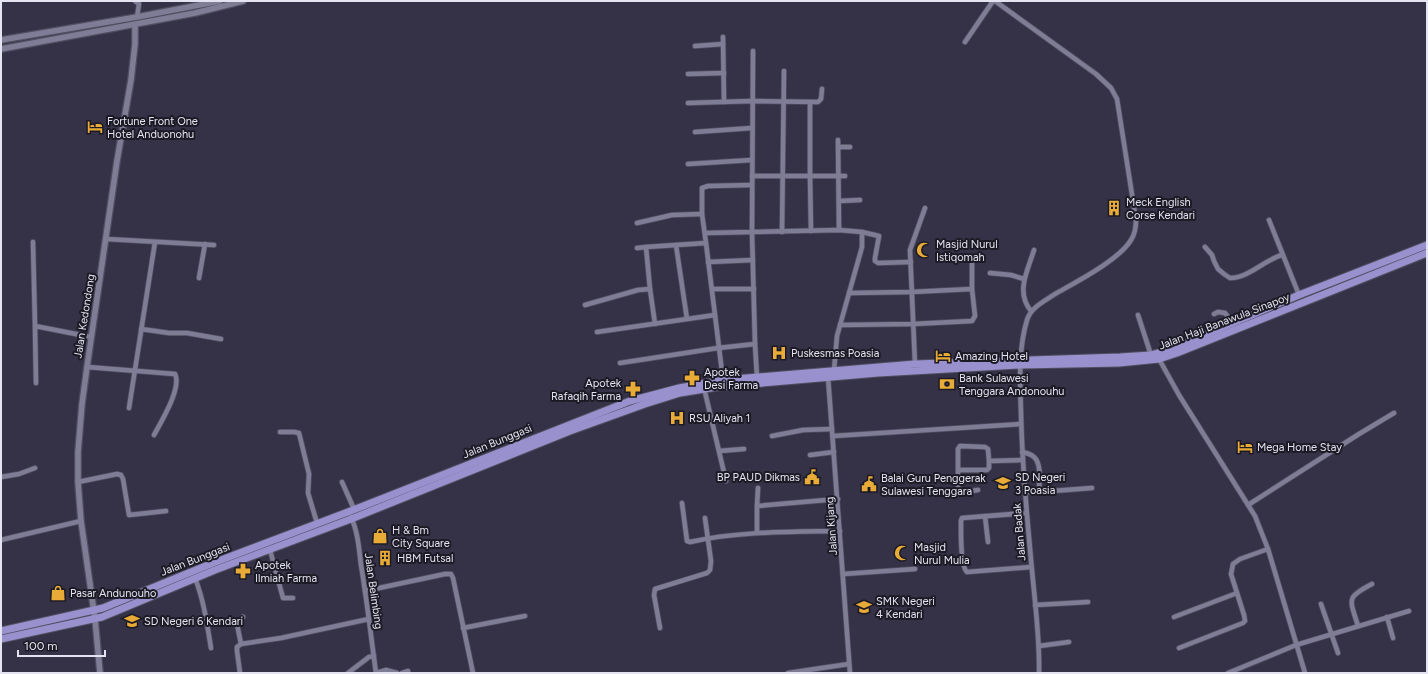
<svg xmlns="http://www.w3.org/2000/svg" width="1428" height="674" font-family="Figtree,sans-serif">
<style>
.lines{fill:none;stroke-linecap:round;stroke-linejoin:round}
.minor-casing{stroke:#504e60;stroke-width:6}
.tertiary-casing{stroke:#504e60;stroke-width:8}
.trunk-casing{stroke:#504e60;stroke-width:9}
.minor{stroke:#7f7c95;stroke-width:4.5}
.tertiary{stroke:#7f7c95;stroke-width:5.5}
.trunk{stroke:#9891cd;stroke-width:7}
.labels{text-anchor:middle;stroke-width:4;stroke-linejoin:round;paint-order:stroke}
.poi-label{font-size:11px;fill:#e4e3f1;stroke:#1c1b25;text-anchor:start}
.street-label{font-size:11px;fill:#e4e3f1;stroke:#1c1b25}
</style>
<rect width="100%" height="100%" fill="#353247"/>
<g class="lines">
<g class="minor-casing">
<g id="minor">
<path d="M135,1L139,4L137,17"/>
<path d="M995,1L1096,74L1111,88L1117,99L1136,220C1136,227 1135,234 1131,240C1119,260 1076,282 1055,294C1045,301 1031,307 1027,320C1018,350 1020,382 1021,413C1022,466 1027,518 1032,570C1035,604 1040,639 1039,673"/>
<path d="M723,37L724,102"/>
<path d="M965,42L993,1"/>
<path d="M695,46L723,44"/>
<path d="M688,74L724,73"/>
<path d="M810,102V176L811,231"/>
<path d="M688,103L753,101L818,102L821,99L822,89"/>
<path d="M695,132L752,128"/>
<path d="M838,140L839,230"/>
<path d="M838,147H850"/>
<path d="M688,164L752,160"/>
<path d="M752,176H845"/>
<path d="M839,201L860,200"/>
<path d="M1269,220L1299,295"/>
<path d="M637,223L672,215L702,214"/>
<path d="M782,232L784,71"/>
<path d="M862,232L879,236L875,258V261L878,263L911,262"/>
<path d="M705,233L752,232L753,51"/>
<path d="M106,239L214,245"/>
<path d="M33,242L35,326"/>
<path d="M706,243L702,214V188L708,186L752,185"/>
<path d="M676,245L687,319"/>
<path d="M1205,247L1212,255L1214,261L1218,269L1224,274L1230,278C1249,278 1264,260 1282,255"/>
<path d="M637,248L646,247"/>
<path d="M972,261V289"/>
<path d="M708,262L753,260"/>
<path d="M990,273L1011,275L1024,279"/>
<path d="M199,278L205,244"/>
<path d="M650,289L646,247L706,243L715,315"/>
<path d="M712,289H754"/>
<path d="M585,305L638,290L650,289L655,324"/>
<path d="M1031,311C1015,292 1028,270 1034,250"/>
<path d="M1214,314L1218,312L1225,313L1233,323"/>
<path d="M1138,315L1151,355"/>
<path d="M840,325L913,324L972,321L975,316L972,289L911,292L849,293"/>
<path d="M141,329L169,333H187L221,339"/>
<path d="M597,332L715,315L723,380"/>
<path d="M1159,359L1179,395L1255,516L1268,549L1305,673"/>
<path d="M620,363L718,348L755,344"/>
<path d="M915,364L910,250L925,208"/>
<path d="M87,367L175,374C182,388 161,422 154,435"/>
<path d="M828,377L850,673"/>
<path d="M757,378L755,344L752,232L839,230L862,232V247L837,336L834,370"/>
<path d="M36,383L35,326L91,337"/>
<path d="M704,388L726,481"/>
<path d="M129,408L155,242"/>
<path d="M280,432H294L299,433L309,474L308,493L317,523"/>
<path d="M772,436L803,430L832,429"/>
<path d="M833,436L1021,424"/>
<path d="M719,451L744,449"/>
<path d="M1022,452C1027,453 1031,454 1034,457C1042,464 1039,482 1039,492L1092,488"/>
<path d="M810,455L834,452"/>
<path d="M958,470V449L960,446L985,447L988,449L989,461"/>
<path d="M1,477L19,474L35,468"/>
<path d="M78,482L117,474L121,475L123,479L129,515L166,511"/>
<path d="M342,482L354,509"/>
<path d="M758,488L757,506L838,499"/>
<path d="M978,490L964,492L960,491L958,487V470H987L989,468V461L1023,460"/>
<path d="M1025,492H1039"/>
<path d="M682,503L687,541L690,542C739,531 790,532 840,531"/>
<path d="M1248,505L1359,434L1394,413"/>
<path d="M757,506V533"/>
<path d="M1026,513L962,518L961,521C961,531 960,566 967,572L1031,567"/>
<path d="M985,516L988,542"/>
<path d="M351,517C358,532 359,549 361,565C367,601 371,637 376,673"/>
<path d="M1,540L81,521"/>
<path d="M270,550L283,598H293"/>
<path d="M843,574L915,569"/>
<path d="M195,578C204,601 207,624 211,648"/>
<path d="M365,591L445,574H451L453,578L473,673"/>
<path d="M1321,604L1338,653"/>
<path d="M1035,605L1088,602"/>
<path d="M1174,617L1237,593L1231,574L1233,564L1240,559L1268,549"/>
<path d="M1387,617L1393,638"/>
<path d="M1358,626C1350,599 1345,598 1372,584"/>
<path d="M463,628L525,616"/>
<path d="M660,628L654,595L655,589L707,573L710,570L711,561L705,518"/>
<path d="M241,644L237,624L243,617"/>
<path d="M1039,646L1069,642"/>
<path d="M1179,648L1243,623L1245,621L1244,615L1237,593"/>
<path d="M240,673L237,651V647L241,644L281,638L369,619"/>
<path d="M348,673L369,657L374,656"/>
<path d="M376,673L386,670L397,673"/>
<path d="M402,673L408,671"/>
<path d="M788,673L849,664"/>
<path d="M1228,673L1296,645L1409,611"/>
</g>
</g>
<g class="tertiary-casing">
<g id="tertiary">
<path d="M1,40L137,17L220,1"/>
<path d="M1,49L195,13L243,1"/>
<path d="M100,673L95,619L81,521L78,482V452L82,404L87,367L117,161L131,80L135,44V25"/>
</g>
</g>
<g class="trunk-casing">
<g id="trunk">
<path d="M1,631L103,608L213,563L348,512L630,401L679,388L723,380L915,364L1120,357L1151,355L1174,348L1299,295L1427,245"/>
<path d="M1,639L102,617L215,570L351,519L570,431L645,404L680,393L717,387L878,373L1020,365L1119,363L1159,359L1177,353L1427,253"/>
</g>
</g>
<use href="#minor" class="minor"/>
<use href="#tertiary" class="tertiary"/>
<use href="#trunk" class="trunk"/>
</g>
<defs>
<g id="hotel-bare" transform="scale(1.2)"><path d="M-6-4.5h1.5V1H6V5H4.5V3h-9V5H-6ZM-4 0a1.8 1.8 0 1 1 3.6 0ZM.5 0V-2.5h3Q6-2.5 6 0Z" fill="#e8ab37" stroke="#1c1b25" stroke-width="2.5" paint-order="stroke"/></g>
<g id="building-bare" transform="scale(1.2)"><path d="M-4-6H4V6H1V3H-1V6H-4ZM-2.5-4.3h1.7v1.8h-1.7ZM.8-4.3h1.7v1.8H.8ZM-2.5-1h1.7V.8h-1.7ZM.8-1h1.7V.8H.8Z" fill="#e8ab37" stroke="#1c1b25" stroke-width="2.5" paint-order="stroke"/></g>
<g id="mosque-bare" transform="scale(1.2)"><path d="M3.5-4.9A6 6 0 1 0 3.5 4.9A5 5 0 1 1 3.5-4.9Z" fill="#e8ab37" stroke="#1c1b25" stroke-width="2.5" paint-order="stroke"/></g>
<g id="hospital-bare" transform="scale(1.2)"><path d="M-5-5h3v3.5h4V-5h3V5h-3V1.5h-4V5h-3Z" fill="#e8ab37" stroke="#1c1b25" stroke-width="2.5" paint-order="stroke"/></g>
<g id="pharmacy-bare" transform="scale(1.2)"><path d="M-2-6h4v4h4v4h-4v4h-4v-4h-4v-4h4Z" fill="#e8ab37" stroke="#1c1b25" stroke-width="2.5" paint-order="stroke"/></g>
<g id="bank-bare" transform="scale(1.2)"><path d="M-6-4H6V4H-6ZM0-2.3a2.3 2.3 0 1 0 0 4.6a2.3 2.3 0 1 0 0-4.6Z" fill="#e8ab37" stroke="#1c1b25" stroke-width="2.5" paint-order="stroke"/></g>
<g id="civic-bare" transform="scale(1.2)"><path d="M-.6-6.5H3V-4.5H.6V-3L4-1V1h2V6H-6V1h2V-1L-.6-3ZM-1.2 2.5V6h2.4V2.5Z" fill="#e8ab37" stroke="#1c1b25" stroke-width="2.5" paint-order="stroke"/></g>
<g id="school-bare" transform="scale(1.2)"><path d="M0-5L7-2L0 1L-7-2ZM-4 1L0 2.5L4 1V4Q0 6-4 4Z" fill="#e8ab37" stroke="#1c1b25" stroke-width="2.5" paint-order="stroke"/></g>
<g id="shop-bare" transform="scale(1.2)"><path d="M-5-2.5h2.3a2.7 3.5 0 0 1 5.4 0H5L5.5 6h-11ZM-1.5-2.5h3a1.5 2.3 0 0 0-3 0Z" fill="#e8ab37" stroke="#1c1b25" stroke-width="2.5" paint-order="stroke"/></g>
</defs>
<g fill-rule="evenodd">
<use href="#hotel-bare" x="95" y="127"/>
<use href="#building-bare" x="1114" y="208"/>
<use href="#mosque-bare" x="924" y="250"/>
<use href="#hospital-bare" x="779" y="353"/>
<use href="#hotel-bare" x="943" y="356"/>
<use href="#pharmacy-bare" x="692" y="378"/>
<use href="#bank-bare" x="947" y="384"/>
<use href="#pharmacy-bare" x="633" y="389"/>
<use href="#hospital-bare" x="677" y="418"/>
<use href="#hotel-bare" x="1245" y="447"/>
<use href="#civic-bare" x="812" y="477"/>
<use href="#school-bare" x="1003" y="483"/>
<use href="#civic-bare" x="869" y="484"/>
<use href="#shop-bare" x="380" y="536"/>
<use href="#mosque-bare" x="902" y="553"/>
<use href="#building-bare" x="385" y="558"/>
<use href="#pharmacy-bare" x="243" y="571"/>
<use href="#shop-bare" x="58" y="593"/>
<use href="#school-bare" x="864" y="607"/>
<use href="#school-bare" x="132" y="621"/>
</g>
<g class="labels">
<g class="poi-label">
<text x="107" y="125">Fortune Front One<tspan x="107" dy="13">Hotel Anduonohu</tspan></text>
<text x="1126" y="206">Meck English<tspan x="1126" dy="13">Corse Kendari</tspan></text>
<text x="936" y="248">Masjid Nurul<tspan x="936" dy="13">Istiqomah</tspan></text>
<text x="791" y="357">Puskesmas Poasia</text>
<text x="955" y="360">Amazing Hotel</text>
<text x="704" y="376">Apotek<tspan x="704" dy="13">Desi Farma</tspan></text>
<text x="959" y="382">Bank Sulawesi<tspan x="959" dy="13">Tenggara Andonouhu</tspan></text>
<text x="621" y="387" text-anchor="end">Apotek<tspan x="621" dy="13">Rafaqih Farma</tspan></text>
<text x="689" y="422">RSU Aliyah 1</text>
<text x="1257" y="451">Mega Home Stay</text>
<text x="800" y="481" text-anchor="end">BP PAUD Dikmas</text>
<text x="1015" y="481">SD Negeri<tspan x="1015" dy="13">3 Poasia</tspan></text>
<text x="881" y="482">Balai Guru Penggerak<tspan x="881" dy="13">Sulawesi Tenggara</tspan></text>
<text x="392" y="534">H &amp; Bm<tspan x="392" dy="13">City Square</tspan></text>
<text x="914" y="551">Masjid<tspan x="914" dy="13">Nurul Mulia</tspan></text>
<text x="397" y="562">HBM Futsal</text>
<text x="255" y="569">Apotek<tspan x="255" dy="13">Ilmiah Farma</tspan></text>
<text x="70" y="597">Pasar Andunouho</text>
<text x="876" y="605">SMK Negeri<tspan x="876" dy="13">4 Kendari</tspan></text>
<text x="144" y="625">SD Negeri 6 Kendari</text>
</g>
<g class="street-label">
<text transform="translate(84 316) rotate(-81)" y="4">Jalan Kedondong</text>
<text transform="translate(1224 321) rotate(-21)" y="4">Jalan Haji Banawula Sinapoy</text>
<text transform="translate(497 441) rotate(-22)" y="4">Jalan Bunggasi</text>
<text transform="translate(831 526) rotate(-94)" y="4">Jalan Kijang</text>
<text transform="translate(1019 532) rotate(-95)" y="4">Jalan Badak</text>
<text transform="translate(195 559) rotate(-21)" y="4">Jalan Bunggasi</text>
<text transform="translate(374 591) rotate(82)" y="4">Jalan Belimbing</text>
</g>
</g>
<rect width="1428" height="674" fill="none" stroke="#e4e3f1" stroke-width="4"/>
<path d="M18 650v6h87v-6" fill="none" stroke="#e4e3f1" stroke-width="2"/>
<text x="24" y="650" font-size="12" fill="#e4e3f1" stroke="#1c1b25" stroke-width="3" paint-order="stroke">100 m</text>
</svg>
